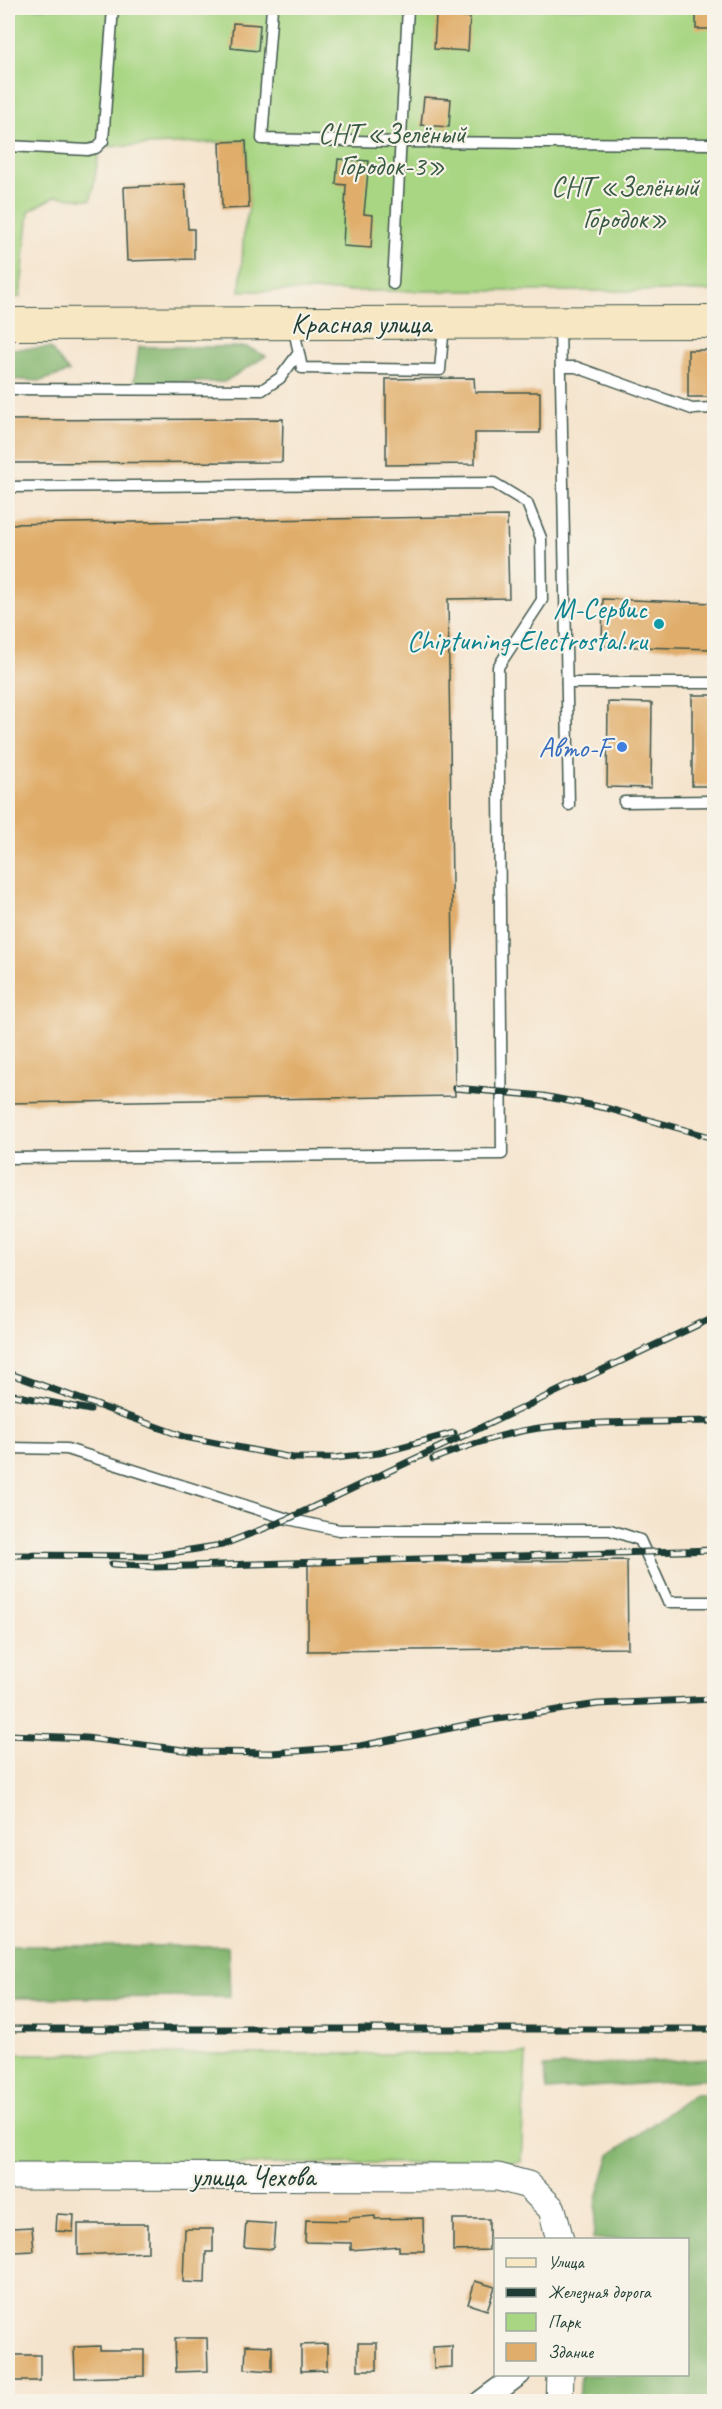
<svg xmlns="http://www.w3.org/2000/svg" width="722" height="2409" font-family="Caveat,sans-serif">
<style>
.green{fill:#a8d683;stroke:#648a5c;stroke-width:1.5}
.forest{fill:#86b771;stroke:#527a52;stroke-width:1.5}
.building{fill:#e0ad6b}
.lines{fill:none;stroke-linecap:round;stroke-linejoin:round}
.service-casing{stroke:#3f564b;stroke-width:13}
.minor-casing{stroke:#3f564b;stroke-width:25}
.tertiary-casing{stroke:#3f564b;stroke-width:29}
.secondary-casing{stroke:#3f564b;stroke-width:34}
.service{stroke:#fff;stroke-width:10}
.minor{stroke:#fff;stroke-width:22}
.tertiary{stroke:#fff;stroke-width:27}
.secondary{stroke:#f7e8c3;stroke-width:32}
.rail-casing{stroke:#1f3d34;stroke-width:7}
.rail{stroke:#f7f3e8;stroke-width:4.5;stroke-dasharray:14;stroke-linecap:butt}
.culture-dot{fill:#0f9aa8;stroke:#f7f3e8;stroke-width:2}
.shop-dot{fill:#3f7fe0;stroke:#f7f3e8;stroke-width:2}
.labels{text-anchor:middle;stroke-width:4.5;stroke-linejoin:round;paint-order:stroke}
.park-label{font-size:28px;fill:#3a5c44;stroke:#f7f3e8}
.street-label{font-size:28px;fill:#1f3d34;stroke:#f7f3e8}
.culture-label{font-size:28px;fill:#0d838f;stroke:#f7f3e8;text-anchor:end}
.shop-label{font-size:28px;fill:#366cbe;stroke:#f7f3e8;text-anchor:end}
</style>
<rect width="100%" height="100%" fill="#f7f3e8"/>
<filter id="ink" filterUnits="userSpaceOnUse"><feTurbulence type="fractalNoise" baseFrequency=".0167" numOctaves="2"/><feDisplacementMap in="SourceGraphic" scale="12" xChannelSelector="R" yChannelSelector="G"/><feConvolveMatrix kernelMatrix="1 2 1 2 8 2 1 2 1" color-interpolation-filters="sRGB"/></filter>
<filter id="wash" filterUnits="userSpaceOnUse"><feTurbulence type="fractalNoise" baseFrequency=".008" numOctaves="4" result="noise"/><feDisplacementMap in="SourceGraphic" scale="24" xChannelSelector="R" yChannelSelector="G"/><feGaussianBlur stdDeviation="1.35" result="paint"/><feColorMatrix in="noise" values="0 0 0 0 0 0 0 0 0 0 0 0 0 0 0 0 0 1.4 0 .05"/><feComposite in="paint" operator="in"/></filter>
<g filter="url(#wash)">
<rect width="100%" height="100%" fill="#f5e4cd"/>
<g class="green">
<path d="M8,8H714V291H240L244,230L249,208L246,141L100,147L91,200L56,196L29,211L20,297H8Z"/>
<path d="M8,2054H526L521,2162L8,2166Z"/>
</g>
<g class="forest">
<path d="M139,347H247L266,356L224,382H134Z"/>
<path d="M50,348L69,372L40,381L8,379V349Z"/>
<path d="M8,1946H228L230,1997L8,1998Z"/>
<path d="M714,2059V2079L547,2090L544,2067Z"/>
<path d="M694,2094H714V2401H578L580,2375L688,2374V2240L593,2239L597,2198L610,2155Z"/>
</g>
<g id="blocks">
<g class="building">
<rect x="696" y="8" width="18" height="21"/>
<path d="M436,15L470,17L468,51L434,49Z"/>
<path d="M233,23L260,25L258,51L231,48Z"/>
<path d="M424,97L451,99L449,127L421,125Z"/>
<path d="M246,141L249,208L222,209L220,142Z"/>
<path d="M338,159L369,161L364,214L373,215L371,248L343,246L346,185L336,184Z"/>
<path d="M185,184L188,229H194V259L127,261L124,187Z"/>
<rect x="688" y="350" width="26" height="47"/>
<path d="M474,378L475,392H540V433H475V464L386,465V379Z"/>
<path d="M283,419L282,462L8,463V420Z"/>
<path d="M507,516L509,598L448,599L455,1096L8,1103V524Z"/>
<path d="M603,599L714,603V649L602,646Z"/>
<rect x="692" y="695" width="22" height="91"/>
<path d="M608,702L652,703L651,788L607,787Z"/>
<path d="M627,1560L628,1648L308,1651V1563Z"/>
<path d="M57,2214L74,2215L73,2232L56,2231Z"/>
<path d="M375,2216V2219L423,2218L424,2251H399V2246L351,2250V2243L305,2242L306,2220L349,2221V2218Z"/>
<path d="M453,2219H489V2250L453,2251Z"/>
<path d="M246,2222L275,2224L273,2249L244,2247Z"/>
<path d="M78,2224H148V2252L78,2255Z"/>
<path d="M32,2227L34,2251L14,2252L12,2228Z"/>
<path d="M185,2229H213V2252H206L205,2283L183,2282Z"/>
<path d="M475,2281L495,2287L487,2310L468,2304Z"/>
<path d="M175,2338H207L208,2371L176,2372Z"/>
<rect x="358" y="2343" width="19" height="27"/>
<path d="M327,2344V2370L301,2371V2345Z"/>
<path d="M246,2345L272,2346V2371L245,2369Z"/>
<path d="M100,2346V2350H144V2376L75,2378L74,2347Z"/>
<path d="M452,2346V2367L434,2368L433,2347Z"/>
<rect x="8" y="2355" width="32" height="26"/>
</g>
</g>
</g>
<g filter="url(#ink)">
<use href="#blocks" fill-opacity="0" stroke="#3f564b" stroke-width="1.5"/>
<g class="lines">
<g class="service-casing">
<g id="service">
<path d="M272,8L262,139L401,142L714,144"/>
<path d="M8,146L88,150L96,148L103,141L113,8"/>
<path d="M393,284L408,8"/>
<path d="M293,325L302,368L440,370L444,325"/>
<path d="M560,325L569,805"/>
<path d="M561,367H576L692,409L714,408"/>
<path d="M8,389L262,390L280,378L298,354"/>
<path d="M8,487L494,483L527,503L541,538L542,600L498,667L502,1154L8,1158"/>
<path d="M567,683H714"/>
<path d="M624,802L714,801"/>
<path d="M8,1448L67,1449L288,1519L339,1530H610L640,1540L668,1602H714"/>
</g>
</g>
<g class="minor-casing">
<path id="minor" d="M481,2402L519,2374"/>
</g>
<g class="tertiary-casing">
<g id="tertiary">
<path d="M8,2176L498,2177L528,2185L552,2209L560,2240"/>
<path d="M559,2402L560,2374"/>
</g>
</g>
<g class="secondary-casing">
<path id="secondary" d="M8,324L714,322"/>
</g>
<use href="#service" class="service"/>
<use href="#minor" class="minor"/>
<use href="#tertiary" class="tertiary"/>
<use href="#secondary" class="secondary"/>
<g class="rail-casing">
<g id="rail">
<path d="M455,1088L543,1096L606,1108L714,1138"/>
<path d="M8,1373L185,1437L293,1458H334L379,1453L454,1433"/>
<path d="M8,1394L90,1410"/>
<path d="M433,1459C466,1446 503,1433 539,1428C597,1421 656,1422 714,1421"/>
<path d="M8,1555L152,1556L222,1545L288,1519L714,1317"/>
<path d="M112,1564L155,1567L714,1550"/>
<path d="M8,1735L86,1738L200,1752L272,1753L360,1746L491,1720L598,1704L714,1699"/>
<path d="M8,2029H714"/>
</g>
</g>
<use href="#rail" class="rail"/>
</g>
</g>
<circle class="culture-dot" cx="659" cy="624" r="6"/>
<circle class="shop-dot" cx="622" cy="747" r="6"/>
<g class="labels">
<g class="park-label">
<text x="392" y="143">СНТ «Зелёный<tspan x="392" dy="32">Городок-3»</tspan></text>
<text x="625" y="196">СНТ «Зелёный<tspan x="625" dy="32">Городок»</tspan></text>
</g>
<g class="street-label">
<text x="361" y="333">Красная улица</text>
<text x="253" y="2186">улица Чехова</text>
</g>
<g class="culture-label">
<text x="647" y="618">M-Сервис<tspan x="647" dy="32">Chiptuning-Electrostal.ru</tspan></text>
</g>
<g class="shop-label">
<text x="610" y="757">Авто-F</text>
</g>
</g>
<rect width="722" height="2409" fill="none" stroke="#f7f3e8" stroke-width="30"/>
<rect x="494" y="2238" width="195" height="138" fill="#f7f3e8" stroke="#a1aaa0" stroke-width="1.5"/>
<rect x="506" y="2258" width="30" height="9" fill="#f7e8c3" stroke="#a1aaa0" stroke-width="1.5"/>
<text x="548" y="2268" font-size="18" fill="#1f3d34">Улица</text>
<rect x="506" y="2288" width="30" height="9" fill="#1f3d34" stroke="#a1aaa0" stroke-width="1.5"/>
<text x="548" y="2298" font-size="18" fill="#1f3d34">Железная дорога</text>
<rect x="506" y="2313" width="30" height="18" fill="#a8d683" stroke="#a1aaa0" stroke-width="1.5"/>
<text x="548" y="2328" font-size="18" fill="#1f3d34">Парк</text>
<rect x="506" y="2343" width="30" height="18" fill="#e0ad6b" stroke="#a1aaa0" stroke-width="1.5"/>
<text x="548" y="2358" font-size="18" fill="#1f3d34">Здание</text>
</svg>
